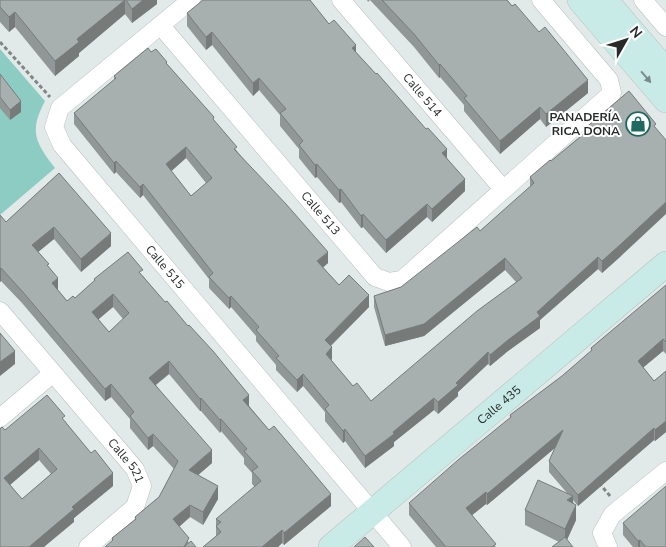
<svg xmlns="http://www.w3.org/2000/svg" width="666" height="547" font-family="'Nunito Sans',sans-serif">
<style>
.green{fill:#8cccc3}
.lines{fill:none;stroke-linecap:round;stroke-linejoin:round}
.street-casing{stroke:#b8c0be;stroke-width:19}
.secondary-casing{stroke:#b8c0be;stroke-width:26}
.path{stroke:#818786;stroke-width:3;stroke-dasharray:4 2.5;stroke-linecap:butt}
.street{stroke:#fff;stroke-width:18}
.secondary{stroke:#c8ebe7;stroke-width:25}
.wall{fill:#909796;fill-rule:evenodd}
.shaded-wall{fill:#767b7a}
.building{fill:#a8b0af;stroke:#767b7a;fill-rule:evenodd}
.oneway{fill:#788a88}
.labels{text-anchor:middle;stroke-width:4;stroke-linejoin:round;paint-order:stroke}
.street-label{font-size:12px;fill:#272a29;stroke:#fff}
.poi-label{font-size:12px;font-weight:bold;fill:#272a29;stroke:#fff;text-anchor:end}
</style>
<rect width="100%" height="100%" fill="#e2eae9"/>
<path class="green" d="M0,49L45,101C29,131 35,142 55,168L0,215Z"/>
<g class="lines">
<g class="street-casing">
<g id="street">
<path id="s1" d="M191,0L60,108L54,127L62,145L402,547"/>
<path id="s2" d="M341,0L503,189"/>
<path d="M643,0L666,27"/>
<path id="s3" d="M161,26L375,277L389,282L402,280L612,93L609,80L541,0"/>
<path id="s4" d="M0,311L135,469L142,486L135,507L88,547"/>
<path d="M0,418L53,373"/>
<path d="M608,547L602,533L612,515L666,471"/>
</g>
</g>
<g class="secondary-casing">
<g id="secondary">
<path d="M580,0L666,100"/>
<path d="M605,0L666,71"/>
<path id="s5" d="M331,547L666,264"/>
</g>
</g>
<g class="path">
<path d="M0,42L50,97"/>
<path d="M599,483L611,497"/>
</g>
<use href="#street" class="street"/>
<use href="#secondary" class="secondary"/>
</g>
<g class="wall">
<path d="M0,0H157V4L132,23L125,14L79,53V56L55,76L15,27L9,32L0,22Z"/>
<path d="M311,0V2L329,24L356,52L447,158L465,191L432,222L427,217L386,253L363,227L361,228L341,202L339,203L317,177L315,178L299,158V149L280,126V115L259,90L253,96L212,45L206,50L187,26V13Z"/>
<path d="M367,0H507L588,93L546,127L540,119L500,154L464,111V105L440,77L439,78L414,47L370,0L368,2Z"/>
<path d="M151,52L167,65L214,121L237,151L328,263L323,267L339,285L369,307L331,346L332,359L331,360L353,386L371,401L516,282L505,270L424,336L385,346L374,307V296L401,287L480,231L530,187V177L551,161L583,134V130L629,91L621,256L602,273L598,269L540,320V328L508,351L490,366L488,364L458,392V396L438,414L434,410L394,442V446L365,468L345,441L343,443L325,421V412L303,386L297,392L276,370V365L256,341V336L231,307L229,309L209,288V279L143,195L140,198L116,172L114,174L74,124V113L114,80V76ZM186,158L206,183L191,196L171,171Z"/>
<path d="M0,74L21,112L10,120L0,108Z"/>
<path d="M59,173L111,246L81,272L54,239L38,252L49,268L58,290L67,301L75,298L94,281V279L143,276L331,506L284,545L282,543L278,547H203L216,536V519L255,487L252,484V473L244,464V458L221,431L220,433L201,411H200L169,374L156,385L212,463L198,475L218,499L203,525L190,517L179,527L189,543L196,547L112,542V538L135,520V517L159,497L174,469L153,446L148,450L130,428V419L111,397L105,401L22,303L1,281L0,282V215L6,222ZM113,307L123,319L109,332L98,319Z"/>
<path d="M666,285V354L663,351L643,367L654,381L666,371V432L655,441L654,440L578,506L573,500L576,520L567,540L559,542L525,525V510L567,493L549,472V461L555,448L487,505L486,504L472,515L496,547H436L409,515V503L510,419V415L562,376L591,351V348Z"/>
<path d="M65,421L113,486L74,518V522L0,547L5,430ZM39,460L51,474L22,499L10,485Z"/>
<path d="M623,523L666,547H633L623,535Z"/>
</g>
<g class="shaded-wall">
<path d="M125,0V14L79,53V56L55,76V61L77,39Z"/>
<path d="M143,0H157V4L132,23V9Z"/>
<path d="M15,12V27L9,32V17Z"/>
<path d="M212,32V45L206,50V37Z"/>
<path d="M356,45V58L352,48Z"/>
<path d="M440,64V77L439,78V65Z"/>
<path d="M259,78V90L253,96V83Z"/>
<path d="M588,80V93L546,127V114Z"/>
<path d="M21,101V112L10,120V110Z"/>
<path d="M540,107V119L500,154V141Z"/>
<path d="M186,147V158L166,176V164Z"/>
<path d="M447,149V162L442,153Z"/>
<path d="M116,161V172L114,174V163Z"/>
<path d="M317,164V177L315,178V165Z"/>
<path d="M465,179V191L432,222V209Z"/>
<path d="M143,184V195L140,198V187Z"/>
<path d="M341,189V202L339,203V190Z"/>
<path d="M666,202V214L621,256L602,273V261Z"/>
<path d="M427,204V217L386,253V240Z"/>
<path d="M363,214V227L361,228V216Z"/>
<path d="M54,227V239L32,257V245Z"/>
<path d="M111,233V246L81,272V259Z"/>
<path d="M328,252V263L317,273V261Z"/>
<path d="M598,257V269L540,320V328L508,351L490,366V355Z"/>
<path d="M505,258V270L424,336L385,346V335Z"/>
<path d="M1,268V281L0,282V269Z"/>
<path d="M58,278V291L52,283Z"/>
<path d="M113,294V307L92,325V312Z"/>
<path d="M369,295V307L325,351V340Z"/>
<path d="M231,296V307L229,309V298Z"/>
<path d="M663,339V351L638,372V361Z"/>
<path d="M332,347V359L326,365V354Z"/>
<path d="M15,351V364L0,376V362Z"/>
<path d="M488,352V364L458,392V396L438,414V402L456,383Z"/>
<path d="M169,361V374L149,390V378Z"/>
<path d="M303,374V386L297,392V380Z"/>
<path d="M111,384V397L105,401V389Z"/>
<path d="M249,395V408L243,400Z"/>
<path d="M201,398V411H200V399Z"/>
<path d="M434,398V410L394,442V446L365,468V456L393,432Z"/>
<path d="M221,419V431L220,433V420Z"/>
<path d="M666,421V432L655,441V430Z"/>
<path d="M654,428V440L578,506V495Z"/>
<path d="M345,429V441L343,443V431Z"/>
<path d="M563,430V441L487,505V494Z"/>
<path d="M153,434V446L148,450V438Z"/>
<path d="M39,448V460L4,490V478Z"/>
<path d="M212,450V463L189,483V470Z"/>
<path d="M113,473V486L74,518V522L44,547H29L72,507Z"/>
<path d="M218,486V499L203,525V512Z"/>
<path d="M486,492V504L466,520V508Z"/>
<path d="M331,494V506L284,545V533Z"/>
<path d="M573,496V511L567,500Z"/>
<path d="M190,505V517L173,532V519Z"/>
<path d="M576,505V520L565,544V529Z"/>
<path d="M282,530V543L278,547H262Z"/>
<path d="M640,540V547H638V541Z"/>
</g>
<g class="building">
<path d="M0,0H125L77,39L79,42L55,61L15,12L9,17L0,7Z"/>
<path d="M126,0H143L132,9Z"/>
<path d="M203,0H310L329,24L334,20L356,45L352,48L376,74L377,73L426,129L428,128L447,149L442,153L465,179L432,209L427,204L386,240L363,214L361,216L341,189L339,190L317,164L315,165L299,145L303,141L280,113L286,109L259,78L253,83L212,32L206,37L187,13Z"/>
<path d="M382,0H507L512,6L515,4L539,32L545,27L588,80L546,114L540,107L500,141L464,98L467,96L440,64L439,65L414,34Z"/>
<path d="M148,48L151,52L156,49L167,62L166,63L214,117L213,119L237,147L234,149L286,204L328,252L317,261L339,285L349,275L369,295L325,340L332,347L326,354L353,386L357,383L371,401L477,311L522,278L505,258L424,324L385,335L374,296L401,287L477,227L480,231L534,183L530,177L550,160L551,161L585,133L583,130L629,91L656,124L654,126L666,140V202L621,244L602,261L598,257L537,312L540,316L508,340L490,355L488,352L456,383L458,385L438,402L434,398L393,432L394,434L365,456L345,429L343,431L325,409L329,405L303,374L297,380L276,358L279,356L256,330L259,327L231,296L229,298L209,277L213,273L143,184L140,187L116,161L114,163L74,113L116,78L114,76ZM186,147L212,178L191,196L166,164Z"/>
<path d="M0,74L21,101L10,110L0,97Z"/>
<path d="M59,173L111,233L81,259L54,227L32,245L49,264L47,265L58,278L52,283L67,301L73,296L75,298L95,280L94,279L128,252L143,270L139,272L165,302L167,301L188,326L189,325L213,351L249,395L243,400L269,430L274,426L331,494L284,533L282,530L262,547H203L221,532L216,526L221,522L216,519L261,481L252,471L258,467L244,451L247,449L221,419L220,420L201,398L200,399L169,361L149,378L212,450L189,470L218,486L203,512L190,505L173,519L189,538L184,547H105L113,540L112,538L136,519L135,517L159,497L178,461L153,434L148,438L130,416L134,412L111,384L105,389L22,291L1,268L0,269V215L6,222ZM113,294L129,313L109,332L92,312Z"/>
<path d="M666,285V342L663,339L638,361L654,381L666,371V421L655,430L654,428L578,495L549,461L563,430L487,494L486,492L466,508L496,544L492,547H446L409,503L458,460L511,417L510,415L562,376L592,350L591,348Z"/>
<path d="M0,333L15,351L0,362Z"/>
<path d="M47,395L65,416L62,418L91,453L95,450L113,473L72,507L74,509L29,547H0V429L2,427L5,430ZM39,448L57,469L22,499L4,478Z"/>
<path d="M538,480L573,496L567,500L576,505L565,529L525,510Z"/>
<path d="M666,486V547H646L640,540L638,541L623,523Z"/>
<path d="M365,537L374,547H354Z"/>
<path d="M565,537L573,547H552Z"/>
<path d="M191,541L196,547H184Z"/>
</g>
<defs><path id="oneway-solid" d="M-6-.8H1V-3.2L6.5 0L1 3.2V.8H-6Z" transform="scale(1.25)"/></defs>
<use class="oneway" href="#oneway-solid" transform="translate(646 77) rotate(49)"/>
<defs>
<g id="shop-ring" transform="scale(1.25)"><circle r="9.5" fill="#fff" stroke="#206961" stroke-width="1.5"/><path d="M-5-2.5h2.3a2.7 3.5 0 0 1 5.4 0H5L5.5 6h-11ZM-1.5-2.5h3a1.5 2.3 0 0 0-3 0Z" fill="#206961"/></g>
</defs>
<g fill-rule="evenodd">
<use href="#shop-ring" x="638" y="124"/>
</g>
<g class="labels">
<g class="street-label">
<text dy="4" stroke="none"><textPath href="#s2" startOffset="125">Calle 514</textPath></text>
<text dy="4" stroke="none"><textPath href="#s3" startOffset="246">Calle 513</textPath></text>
<text dy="4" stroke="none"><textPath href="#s1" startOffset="369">Calle 515</textPath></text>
<text dy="4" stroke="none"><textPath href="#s5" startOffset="220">Calle 435</textPath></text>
<text dy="4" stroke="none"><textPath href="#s4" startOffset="196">Calle 521</textPath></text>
</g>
<g class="poi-label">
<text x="620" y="121">PANADERÍA<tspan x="620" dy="14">RICA DONA</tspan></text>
</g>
</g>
<g transform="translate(626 40) rotate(51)" stroke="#ffffff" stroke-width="4" paint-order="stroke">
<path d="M0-4L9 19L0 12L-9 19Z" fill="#272a29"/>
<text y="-8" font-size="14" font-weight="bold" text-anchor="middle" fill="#272a29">N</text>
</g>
</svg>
